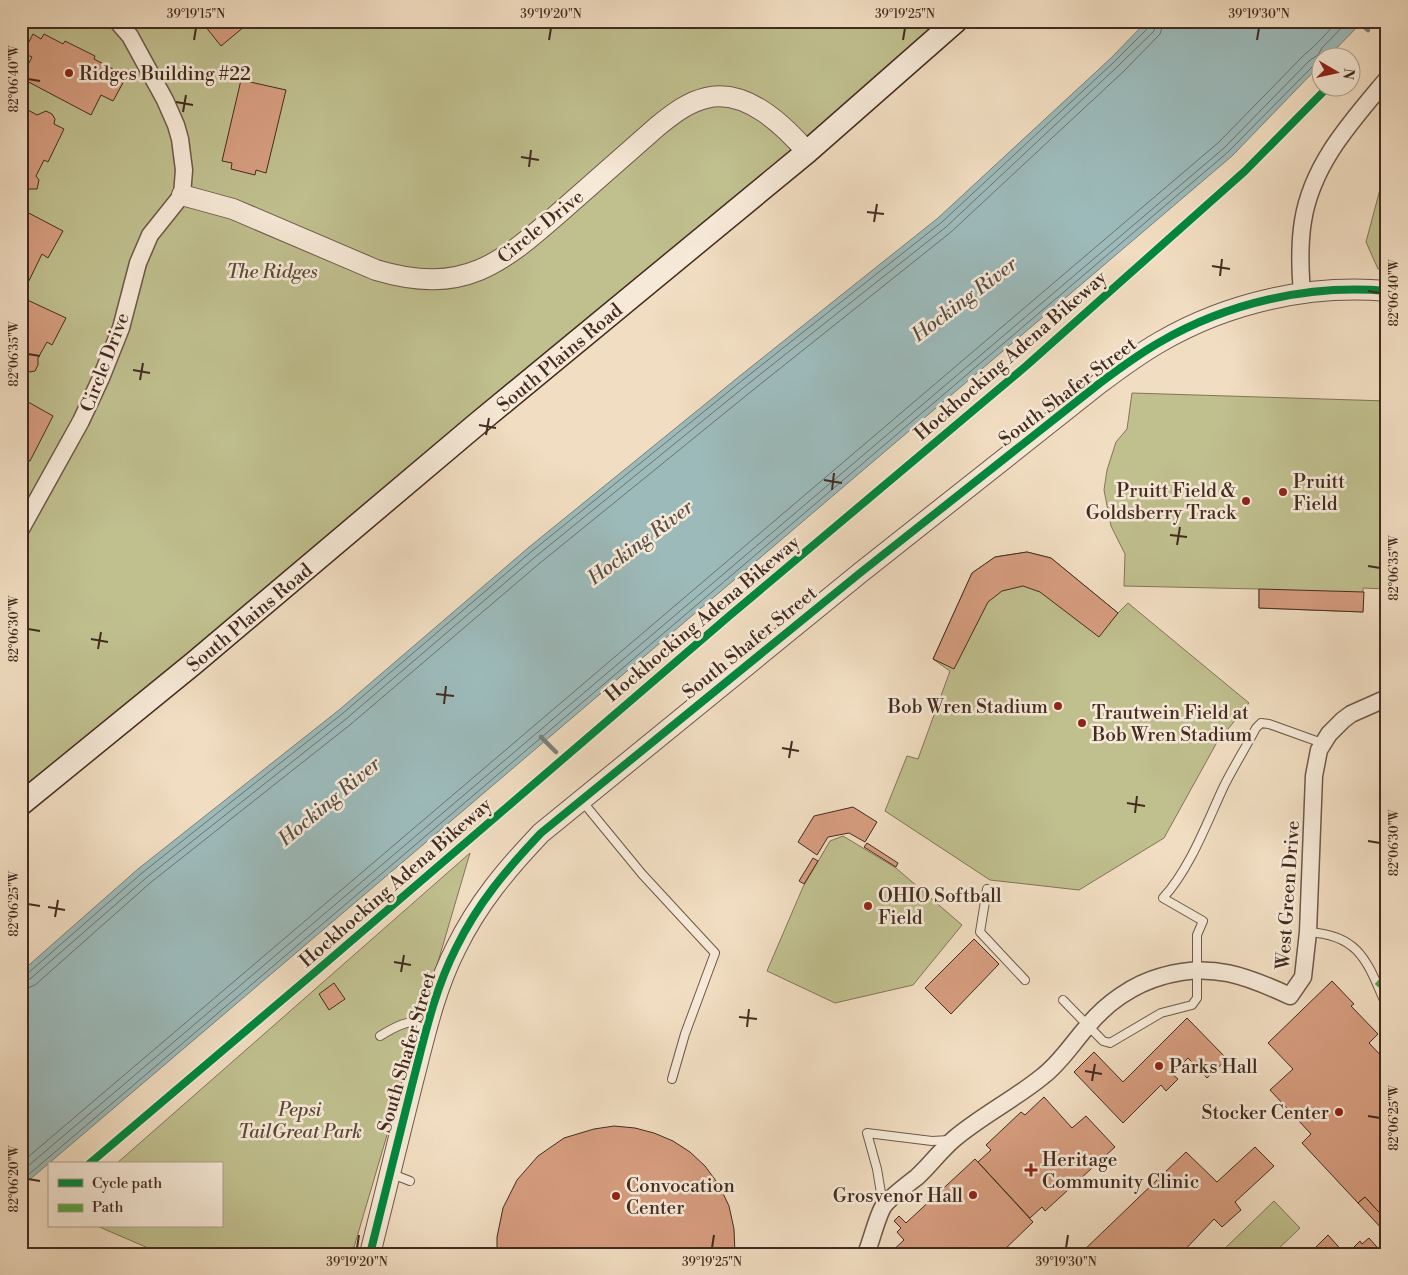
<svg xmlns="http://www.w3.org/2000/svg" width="1408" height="1275" font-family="'Libre Bodoni',serif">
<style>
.green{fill:#c0bf8e;stroke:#827557}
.water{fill:#9cbaba;stroke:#78817c}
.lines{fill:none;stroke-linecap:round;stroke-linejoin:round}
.shore{stroke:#70726d;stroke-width:1}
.stream{stroke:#78817c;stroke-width:4.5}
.building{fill:#d69d7f;stroke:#432b20}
.service-casing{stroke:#6e5848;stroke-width:10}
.minor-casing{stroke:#6e5848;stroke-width:19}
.tertiary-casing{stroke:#6e5848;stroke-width:22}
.secondary-casing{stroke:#432b20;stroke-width:25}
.service{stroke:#f6e9d7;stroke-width:8}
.minor{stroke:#f6e9d7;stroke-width:16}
.tertiary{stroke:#f6e9d7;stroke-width:20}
.secondary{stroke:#f6e9d7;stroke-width:22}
.quiet{stroke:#55a441;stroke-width:6;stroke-dasharray:12 6;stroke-linecap:butt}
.cycleway-casing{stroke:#f6e9d7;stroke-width:11}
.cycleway{stroke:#00873e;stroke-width:8}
.ticks{fill:none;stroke:#432b20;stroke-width:2}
.poi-dot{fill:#8f2418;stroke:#f6e9d7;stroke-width:2}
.labels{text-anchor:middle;stroke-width:5;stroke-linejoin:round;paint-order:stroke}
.poi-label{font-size:19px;fill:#432b20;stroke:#f6e9d7;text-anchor:start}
.street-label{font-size:19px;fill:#432b20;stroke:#f6e9d7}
.park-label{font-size:19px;font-style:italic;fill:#5c4936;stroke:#f6e9d7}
.water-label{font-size:20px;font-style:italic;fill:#594f46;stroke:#f6e9d7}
.neatline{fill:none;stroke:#432b20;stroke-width:2}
.ticks-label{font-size:12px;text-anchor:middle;fill:#432b20}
</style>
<rect width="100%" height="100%" fill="#f1ddc1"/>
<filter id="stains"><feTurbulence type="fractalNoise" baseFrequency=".004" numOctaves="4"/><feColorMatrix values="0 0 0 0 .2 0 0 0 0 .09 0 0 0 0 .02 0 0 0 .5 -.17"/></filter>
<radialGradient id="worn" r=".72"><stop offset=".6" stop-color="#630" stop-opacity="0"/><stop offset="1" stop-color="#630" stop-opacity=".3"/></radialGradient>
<g class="green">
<path d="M21,21H956L21,804Z"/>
<path d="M1387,163V269H1378L1366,242Z"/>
<path d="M1132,393L1387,401V589L1363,588V612L1259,608V589L1124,586L1125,554L1111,526L1104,490L1107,470L1116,442L1127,429Z"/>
<path d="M1027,552L1051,558L1118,613L1128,603L1249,703L1216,744L1164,838L1079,890L990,880L885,811L907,756L918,759L950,671L933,659L972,573L995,557Z"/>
<path d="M843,836L896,868L962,925L913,985L835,1003L767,971L803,887L830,841Z"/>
<path d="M470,853L352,1254H162L97,1226H221V1164H116Z"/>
<path d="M1274,1201L1300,1228L1273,1254H1219Z"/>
</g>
<path class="water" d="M1147,21H1363L1328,57L1320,58V65L1232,156L21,1187V972L138,869L339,710L528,548L741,375L938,218L1111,58Z"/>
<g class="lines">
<g class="shore">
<path d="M21,975L27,974L142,873L342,714L531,552L744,379L942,222L1114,62L1149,27L1150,21"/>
<path d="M21,981L30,979L146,878L346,719L535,557L748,384L946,227L1118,66L1154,31L1157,21"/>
<path d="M21,989L28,988L35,985L150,883L351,724L540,563L753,390L951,232L1124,71L1160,34L1164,21"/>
<path d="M21,1163L1219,142L1305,54C1317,45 1327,32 1338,21"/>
<path d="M21,1172L1224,148L1310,60L1318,55L1322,48L1348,21"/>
<path d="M21,1181L1228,152L1315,64L1320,62"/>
</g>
<g class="stream">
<path d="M1357,21L1368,30"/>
<path d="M1383,40L1387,42"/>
<path d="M541,737L556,752"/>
</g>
</g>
<g class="building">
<path d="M201,21H251L221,46Z"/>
<path d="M33,34L41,39L44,34L63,44L65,41L95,56L94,59L115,70L113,75L124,81L113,101L101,95L91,115L21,78L32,57L23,53Z"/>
<path d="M241,80L286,90L266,173L256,170L255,175L231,169L232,163L222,161Z"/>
<path d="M21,106L37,115L46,111L52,114L55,119L54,124L64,129L48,162L44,160L36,176L39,180L37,189H28L21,204Z"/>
<path d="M21,209L63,231L48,258L42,254L21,297L66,318L52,345L47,342L38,358V365L35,371L30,372L26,370L21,380Z"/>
<path d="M21,398L53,416L30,461L21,457Z"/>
<path d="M1027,552L1051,558L1118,613L1099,637L1040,592L1023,586L1002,591L988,602L954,669L933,659L972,573L995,557Z"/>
<path d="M1259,589L1364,592L1363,612L1259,608Z"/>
<path d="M853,807L877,822L865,842L849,833L828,837L817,855L798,842L814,816Z"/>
<path d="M867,843L898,863L896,867L864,847Z"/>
<path d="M813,858L818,861L804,884L799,881Z"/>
<path d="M974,939L999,964L951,1014L925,988Z"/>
<path d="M1332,981L1354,1004L1351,1006L1378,1034L1369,1043L1387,1062V1221L1365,1197L1358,1203L1302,1143L1311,1134L1270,1090L1293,1069L1268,1043Z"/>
<path d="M334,983L345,999L329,1010L319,994Z"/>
<path d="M1187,1018L1227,1059L1207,1078L1188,1058L1172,1074L1178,1079L1166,1091L1161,1085L1123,1123L1074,1072L1094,1052L1123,1082Z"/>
<path d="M1044,1097L1072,1128L1086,1116L1115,1147L1045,1211L1042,1207L1030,1218L978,1162L991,1150L986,1145L1021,1112L1025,1115Z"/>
<path d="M614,1126L635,1128L654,1133L673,1141L690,1152L705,1166L719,1185L729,1206L734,1229L735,1254H497V1237L503,1208L517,1180L538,1156L564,1138L594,1129Z"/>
<path d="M1255,1147L1274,1166L1235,1202L1241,1210L1222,1227L1214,1219L1181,1254L1081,1253L1186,1152L1217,1182Z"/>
<path d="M975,1159L1033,1222L1000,1254H889L904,1240L897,1232L901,1228L894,1221L899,1216L906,1223Z"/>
<path d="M1365,1197L1387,1221V1228L1383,1230L1358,1203Z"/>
<path d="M1328,1235L1345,1254H1309Z"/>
<path d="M1369,1238L1383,1254H1347L1360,1241L1362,1244Z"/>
</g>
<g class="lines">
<g class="service-casing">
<g id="service">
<path d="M582,801L642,874L715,953L685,1034L672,1079"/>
<path d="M987,889L980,932L1025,980"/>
<path d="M1308,932C1362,935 1368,965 1387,1007"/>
<path d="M1063,1000L1103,1041L1110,1043L1161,1013L1192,1005L1197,998V935L1203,921L1163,898C1190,869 1207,822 1224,786C1234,766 1246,747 1256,728L1261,723L1269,724L1322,743"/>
<path d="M380,1036C396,1026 408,1020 427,1021"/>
<path d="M392,1174L410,1181"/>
<path d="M883,1205L877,1169L867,1133L932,1141L949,1140"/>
</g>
</g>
<g class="minor-casing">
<g id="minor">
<path d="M1302,293C1300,269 1299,245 1303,221C1312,164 1351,122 1387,79"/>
<path d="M21,529L81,421L101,378L121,328L138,263L150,235L182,195L184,170L180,139L176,125L165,100L130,36L117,21"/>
<path d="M866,1254C871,1242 877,1217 883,1207C888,1199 908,1184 917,1177C930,1165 940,1151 954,1139C981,1116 1015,1099 1043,1076C1060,1063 1072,1044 1086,1028C1105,1004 1133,984 1163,976C1211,962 1247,976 1290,996L1303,977L1308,932L1314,776L1319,750L1329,734L1343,720L1351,714L1387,698"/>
</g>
</g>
<g class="tertiary-casing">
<g id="tertiary">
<path d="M182,195L233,209L376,270C466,297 503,262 567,206C598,179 628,152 659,125C673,114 688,102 706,98C745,88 784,125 807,152"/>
<path d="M370,1254C384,1198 398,1141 412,1085C424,1039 434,991 456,948C478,903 506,870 541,833L860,573L1100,383C1120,368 1139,354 1160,342C1227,303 1309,284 1387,291"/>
</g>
</g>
<g class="secondary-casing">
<path id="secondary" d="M21,804L194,663L477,424L807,152L956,21"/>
</g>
<use href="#service" class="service"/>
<use href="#minor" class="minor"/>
<use href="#tertiary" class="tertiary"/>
<use href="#secondary" class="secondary"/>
<path class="quiet" d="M1377,986L1387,975"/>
<g class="cycleway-casing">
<g id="cycleway">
<path d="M89,1164L314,973L728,617L1026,366L1245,171L1327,88"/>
<path d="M370,1254C384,1198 398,1141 412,1085C424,1039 434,991 456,948C478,903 506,870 541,833L860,573L1100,383C1120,368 1139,354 1160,342C1227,303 1309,284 1387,291"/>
</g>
</g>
<use href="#cycleway" class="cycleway"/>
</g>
<path class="ticks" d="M194,40L196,28M549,40L551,28M903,40L905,28M1257,40L1259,28M28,79L40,81M176,102L193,105M183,112L186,95M521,157L539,160M529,167L531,150M867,212L884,214M874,222L877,204M1212,266L1230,269M1220,276L1222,259M1368,291L1380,293M28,354L40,356M133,370L150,373M140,380L143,363M479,425L496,428M486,435L489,418M824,480L842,483M832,490L834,473M1170,535L1187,537M1177,545L1180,527M1368,566L1380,568M28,629L40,631M91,639L108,642M98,649L101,632M436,694L454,696M444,704L446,686M782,748L799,751M789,758L792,741M1127,803L1145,806M1135,813L1137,796M1368,841L1380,843M28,904L40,906M48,907L65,910M55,917L58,900M394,962L411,965M401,972L404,955M739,1017L757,1019M747,1027L749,1009M1085,1071L1102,1074M1092,1081L1095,1064M1368,1116L1380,1118M28,1179L40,1181M357,1248L359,1235M712,1248L714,1235M1066,1248L1068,1235"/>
<g class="poi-dot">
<circle cx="69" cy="73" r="5"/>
<circle cx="1283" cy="492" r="5"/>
<circle cx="1246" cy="501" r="5"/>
<circle cx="1058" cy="706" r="5"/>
<circle cx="1082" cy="723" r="5"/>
<circle cx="868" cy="906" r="5"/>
<circle cx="1159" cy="1066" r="5"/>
<circle cx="1339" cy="1112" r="5"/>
<path d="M1028.5 1162.5h5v5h5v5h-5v5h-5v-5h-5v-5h5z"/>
<circle cx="973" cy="1195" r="5"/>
<circle cx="616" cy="1196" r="5"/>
</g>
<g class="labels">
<g class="poi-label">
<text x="79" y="80">Ridges Building #22</text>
<text x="1293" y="488">Pruitt<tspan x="1293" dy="22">Field</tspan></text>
<text x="1236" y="497" text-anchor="end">Pruitt Field &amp;<tspan x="1236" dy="22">Goldsberry Track</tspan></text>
<text x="1048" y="713" text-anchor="end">Bob Wren Stadium</text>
<text x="1092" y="719">Trautwein Field at<tspan x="1092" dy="22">Bob Wren Stadium</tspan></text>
<text x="878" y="902">OHIO Softball<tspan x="878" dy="22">Field</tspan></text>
<text x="1169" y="1073">Parks Hall</text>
<text x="1329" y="1119" text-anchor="end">Stocker Center</text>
<text x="1042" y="1166">Heritage<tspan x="1042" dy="22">Community Clinic</tspan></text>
<text x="626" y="1192">Convocation<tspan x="626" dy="22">Center</tspan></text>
<text x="963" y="1202" text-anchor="end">Grosvenor Hall</text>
</g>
<g class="street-label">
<text transform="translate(540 226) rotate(-39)" y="7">Circle Drive</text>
<text transform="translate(1010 355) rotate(-41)" y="7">Hockhocking Adena Bikeway</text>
<text transform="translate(559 357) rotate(-40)" y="7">South Plains Road</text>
<text transform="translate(104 362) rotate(-69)" y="7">Circle Drive</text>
<text transform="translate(1067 391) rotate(-37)" y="7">South Shafer Street</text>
<text transform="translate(249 617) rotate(-40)" y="7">South Plains Road</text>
<text transform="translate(702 618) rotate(-40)" y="7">Hockhocking Adena Bikeway</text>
<text transform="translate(749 642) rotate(-39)" y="7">South Shafer Street</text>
<text transform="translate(395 882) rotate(-41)" y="7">Hockhocking Adena Bikeway</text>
<text transform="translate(1287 895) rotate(-86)" y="7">West Green Drive</text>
<text transform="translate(406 1052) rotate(-74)" y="7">South Shafer Street</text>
</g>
<g class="park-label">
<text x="272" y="278">The Ridges</text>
<text x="300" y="1116">Pepsi<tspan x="300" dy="22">TailGreat Park</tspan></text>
</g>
<g class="water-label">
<text transform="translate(964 299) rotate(-37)" y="7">Hocking River</text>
<text transform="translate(640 542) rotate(-37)" y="7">Hocking River</text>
<text transform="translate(329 801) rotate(-40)" y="7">Hocking River</text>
</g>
</g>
<rect width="1408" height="1275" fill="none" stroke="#f1ddc1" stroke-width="55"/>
<rect x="48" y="1162" width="175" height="65" fill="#f6e9d7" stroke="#ae9d8e"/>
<rect x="58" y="1179" width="25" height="8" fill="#00873e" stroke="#ae9d8e"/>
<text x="92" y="1188" font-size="15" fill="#432b20">Cycle path</text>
<rect x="58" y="1204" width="25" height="8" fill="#55a441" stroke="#ae9d8e"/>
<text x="92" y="1212" font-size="15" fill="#432b20">Path</text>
<g transform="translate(1336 72) rotate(99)"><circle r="24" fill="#f6e9d7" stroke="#ae9d8e"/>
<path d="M0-4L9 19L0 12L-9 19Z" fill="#8f2418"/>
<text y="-8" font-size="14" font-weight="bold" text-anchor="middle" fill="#432b20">N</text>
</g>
<rect x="28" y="28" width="1352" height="1220" class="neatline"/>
<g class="ticks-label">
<text x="196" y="18">39°19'15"N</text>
<text x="551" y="18">39°19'20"N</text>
<text x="905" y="18">39°19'25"N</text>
<text x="1259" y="18">39°19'30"N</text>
<text transform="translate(14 79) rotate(-90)" y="4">82°06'40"W</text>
<text transform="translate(1394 293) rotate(-90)" y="4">82°06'40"W</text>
<text transform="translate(14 354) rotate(-90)" y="4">82°06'35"W</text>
<text transform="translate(1394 568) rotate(-90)" y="4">82°06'35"W</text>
<text transform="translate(14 629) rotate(-90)" y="4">82°06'30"W</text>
<text transform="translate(1394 843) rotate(-90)" y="4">82°06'30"W</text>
<text transform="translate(14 904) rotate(-90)" y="4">82°06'25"W</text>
<text transform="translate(1394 1118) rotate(-90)" y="4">82°06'25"W</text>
<text transform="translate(14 1179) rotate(-90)" y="4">82°06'20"W</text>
<text x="357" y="1266">39°19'20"N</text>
<text x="712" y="1266">39°19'25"N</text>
<text x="1066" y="1266">39°19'30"N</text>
</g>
<rect width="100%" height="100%" filter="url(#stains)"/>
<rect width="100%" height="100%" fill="url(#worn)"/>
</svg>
